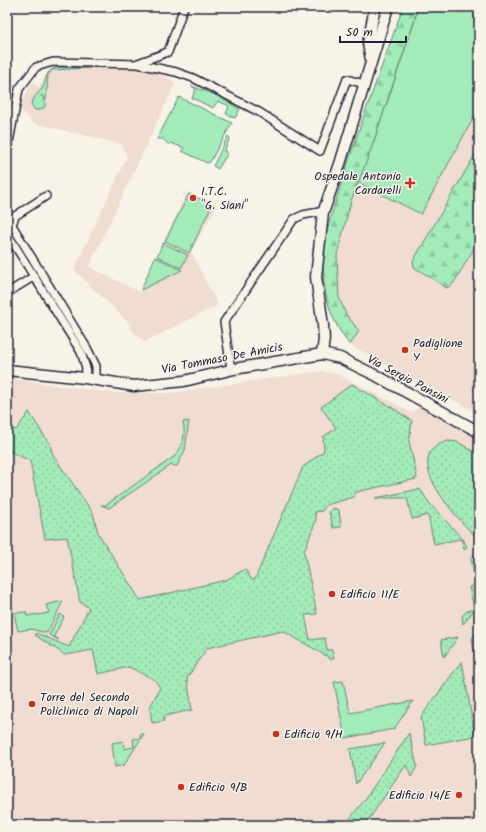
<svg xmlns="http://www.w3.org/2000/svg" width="486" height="832" font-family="Kalam,sans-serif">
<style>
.built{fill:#f0dcd0}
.grass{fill:#a3ebb8;stroke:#62867a}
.forest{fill:url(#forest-firs);stroke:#62867a}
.park{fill:url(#park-dots);stroke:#62867a}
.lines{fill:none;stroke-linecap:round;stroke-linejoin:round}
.minor-casing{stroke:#22223b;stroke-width:10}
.secondary-casing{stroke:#22223b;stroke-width:13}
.minor{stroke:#f7f3e8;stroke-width:7}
.secondary{stroke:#f7f3e8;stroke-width:10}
.poi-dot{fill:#c8321e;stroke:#f7f3e8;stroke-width:1.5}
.labels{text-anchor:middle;stroke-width:3;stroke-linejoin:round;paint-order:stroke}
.poi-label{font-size:12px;fill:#22223b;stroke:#f7f3e8;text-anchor:start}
.street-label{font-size:12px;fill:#22223b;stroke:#f7f3e8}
</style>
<defs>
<pattern id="forest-firs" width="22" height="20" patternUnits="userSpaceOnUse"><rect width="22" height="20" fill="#a3ebb8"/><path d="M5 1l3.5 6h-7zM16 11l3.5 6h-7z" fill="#8cc99f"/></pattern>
<pattern id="park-dots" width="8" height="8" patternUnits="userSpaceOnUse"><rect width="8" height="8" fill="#a3ebb8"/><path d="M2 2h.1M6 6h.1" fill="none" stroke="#8cc99f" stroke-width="1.8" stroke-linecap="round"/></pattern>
</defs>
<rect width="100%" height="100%" fill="#f7f3e8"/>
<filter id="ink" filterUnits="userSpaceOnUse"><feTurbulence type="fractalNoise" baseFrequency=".025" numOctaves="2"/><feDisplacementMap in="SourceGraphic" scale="8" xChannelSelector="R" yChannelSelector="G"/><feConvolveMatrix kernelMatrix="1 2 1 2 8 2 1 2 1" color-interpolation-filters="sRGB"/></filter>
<g filter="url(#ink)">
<g class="built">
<path d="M403,7H479V414L350,345L341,334L332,317L326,298L323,261L333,211L350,156Z"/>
<path d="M137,67L148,69L176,82L89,267L140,292L187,192L217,205L191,252L218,305L144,342L129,327L131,325L74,270L127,157L121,144L33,123L20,109L31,82L39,87L48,73L55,70Z"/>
<path d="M322,371L339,375L411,412L420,407L479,440V825H7V378L113,393H169Z"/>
</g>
<g class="grass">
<path d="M418,7H479V108L421,214L357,182L369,155L414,23Z"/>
<path d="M58,67L90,68L52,70L48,75L46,100L41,95L45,100V107L39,110H35L31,104C33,98 37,94 39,92C49,83 41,72 58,67Z"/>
<path d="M191,86L216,95L240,109L235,118L226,114L229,106L218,101L213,108L192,98L196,89Z"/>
<path d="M179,97L232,123L210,162L207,163L182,151L184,148L171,143L169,145L163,139H157Z"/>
<path d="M228,136L230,138L224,151L228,153L218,169L213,166Z"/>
<path d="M189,194L212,205L189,253L165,241Z"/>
<path d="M163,243L188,255L181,268L157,256Z"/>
<path d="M155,257L182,270L141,290Z"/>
<path d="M189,421L185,450L177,466L171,465L109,508L101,505H106L175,456C183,446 186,435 183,422Z"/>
<path d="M63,601L47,633L31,629L18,631L14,613L26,612L27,616L36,614L37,615L49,613L46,605Z"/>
<path d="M60,614L64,617L54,636L59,640L49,635Z"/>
<path d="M343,681L350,713L413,701L394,729L345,738L334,682Z"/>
<path d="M140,734H144L124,765L115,767L112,743L123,741L124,749L134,747L133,739L140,738Z"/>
</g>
<g class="forest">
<path d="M403,7H418L414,22L369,155L351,201L337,255L339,298L346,314L359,331L350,345C330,321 322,291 323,260C324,233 335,204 343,178C361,121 383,64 403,7Z"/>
<path d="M479,148V240L453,284L447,288L414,267L413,261Z"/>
</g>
<g class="park">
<path d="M352,384L396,410L412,421L409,441L417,477L416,479L356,492L354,497L326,505L322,511L315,512L316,520L304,552L317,614L305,615L310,640L325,638L327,650H332L334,659H329L328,657L283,631L207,648L187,678L192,710L164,716V721L152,723L150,707L160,688L155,680L129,667L98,674L93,650L65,655L35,635L36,633L69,647L89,608L80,602L67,537L45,539L30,461L7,450V431L17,429L29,412L50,445L53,455L93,513L98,533L140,600L226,580L245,569L252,580L255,579L303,467L324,451L323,437L336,428L321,407Z"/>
<path d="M448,441L458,442L479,455V540C460,521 395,455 448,441Z"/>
<path d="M420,489L430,504L462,538L467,547L464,549L461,539L434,544L428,515L412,519L407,498H375Z"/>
<path d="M333,508L339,510L341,527L333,528L329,511Z"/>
<path d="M474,555L479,562V604L463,624L462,616L467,611L474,609L469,587L476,585L471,559Z"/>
<path d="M479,627V668H477L472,639Z"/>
<path d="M458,637L444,657L441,640Z"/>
<path d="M462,661L475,736L426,745L421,717Z"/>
<path d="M409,733L417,766L411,777L406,765L365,825H345L366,798Z"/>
<path d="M385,743L356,784L350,749Z"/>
</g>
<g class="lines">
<g class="minor-casing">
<g id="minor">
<path d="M138,63L168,52L184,7"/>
<path d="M7,153L19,89L36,67L53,62L138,64L176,72L193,78L259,112L320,151L347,79L364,84"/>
<path d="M12,225L15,216L46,196"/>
<path d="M7,231L12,225L87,348L96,366V380"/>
<path d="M7,233L81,352L86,368L85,378"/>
<path d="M7,293L33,277"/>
<path d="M231,369L224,322L294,219L303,215L324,211"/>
</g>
</g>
<g class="secondary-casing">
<g id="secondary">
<path d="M371,60L368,43L375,7"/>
<path d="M322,354L324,339L323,325L316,277L323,213L340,164L388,7"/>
<path d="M7,370L85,378L134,386L184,381L234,369L322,354L340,358L377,376L479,432"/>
</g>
</g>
<use href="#minor" class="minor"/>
<use href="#secondary" class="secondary"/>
</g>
</g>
<g class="poi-dot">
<path d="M408 177h4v4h4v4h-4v4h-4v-4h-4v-4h4z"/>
<circle cx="193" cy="198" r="4"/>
<circle cx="405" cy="350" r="4"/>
<circle cx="332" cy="594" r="4"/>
<circle cx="32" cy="704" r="4"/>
<circle cx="276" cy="734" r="4"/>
<circle cx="181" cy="787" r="4"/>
<circle cx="459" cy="795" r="4"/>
</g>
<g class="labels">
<g class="poi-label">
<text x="401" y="180" text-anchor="end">Ospedale Antonio<tspan x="401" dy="14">Cardarelli</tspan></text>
<text x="201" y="195">I.T.C.<tspan x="201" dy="14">"G. Siani"</tspan></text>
<text x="413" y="347">Padiglione<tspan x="413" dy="14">Y</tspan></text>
<text x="340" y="598">Edificio 11/E</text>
<text x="40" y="701">Torre del Secondo<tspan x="40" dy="14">Policlinico di Napoli</tspan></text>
<text x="284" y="738">Edificio 9/H</text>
<text x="189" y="791">Edificio 9/B</text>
<text x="451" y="799" text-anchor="end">Edificio 14/E</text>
</g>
<g class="street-label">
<text transform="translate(222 358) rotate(-11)" y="4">Via Tommaso De Amicis</text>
<text transform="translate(408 379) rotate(28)" y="4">Via Sergio Pansini</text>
</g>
</g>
<rect width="486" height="832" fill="none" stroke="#f7f3e8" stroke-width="24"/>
<rect x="12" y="12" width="462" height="808" fill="none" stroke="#22223b" stroke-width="1.5" filter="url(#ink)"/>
<path d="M340 36v6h66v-6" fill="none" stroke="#22223b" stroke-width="2"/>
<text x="346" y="36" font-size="12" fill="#22223b" stroke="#f7f3e8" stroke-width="3" paint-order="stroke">50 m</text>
</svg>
